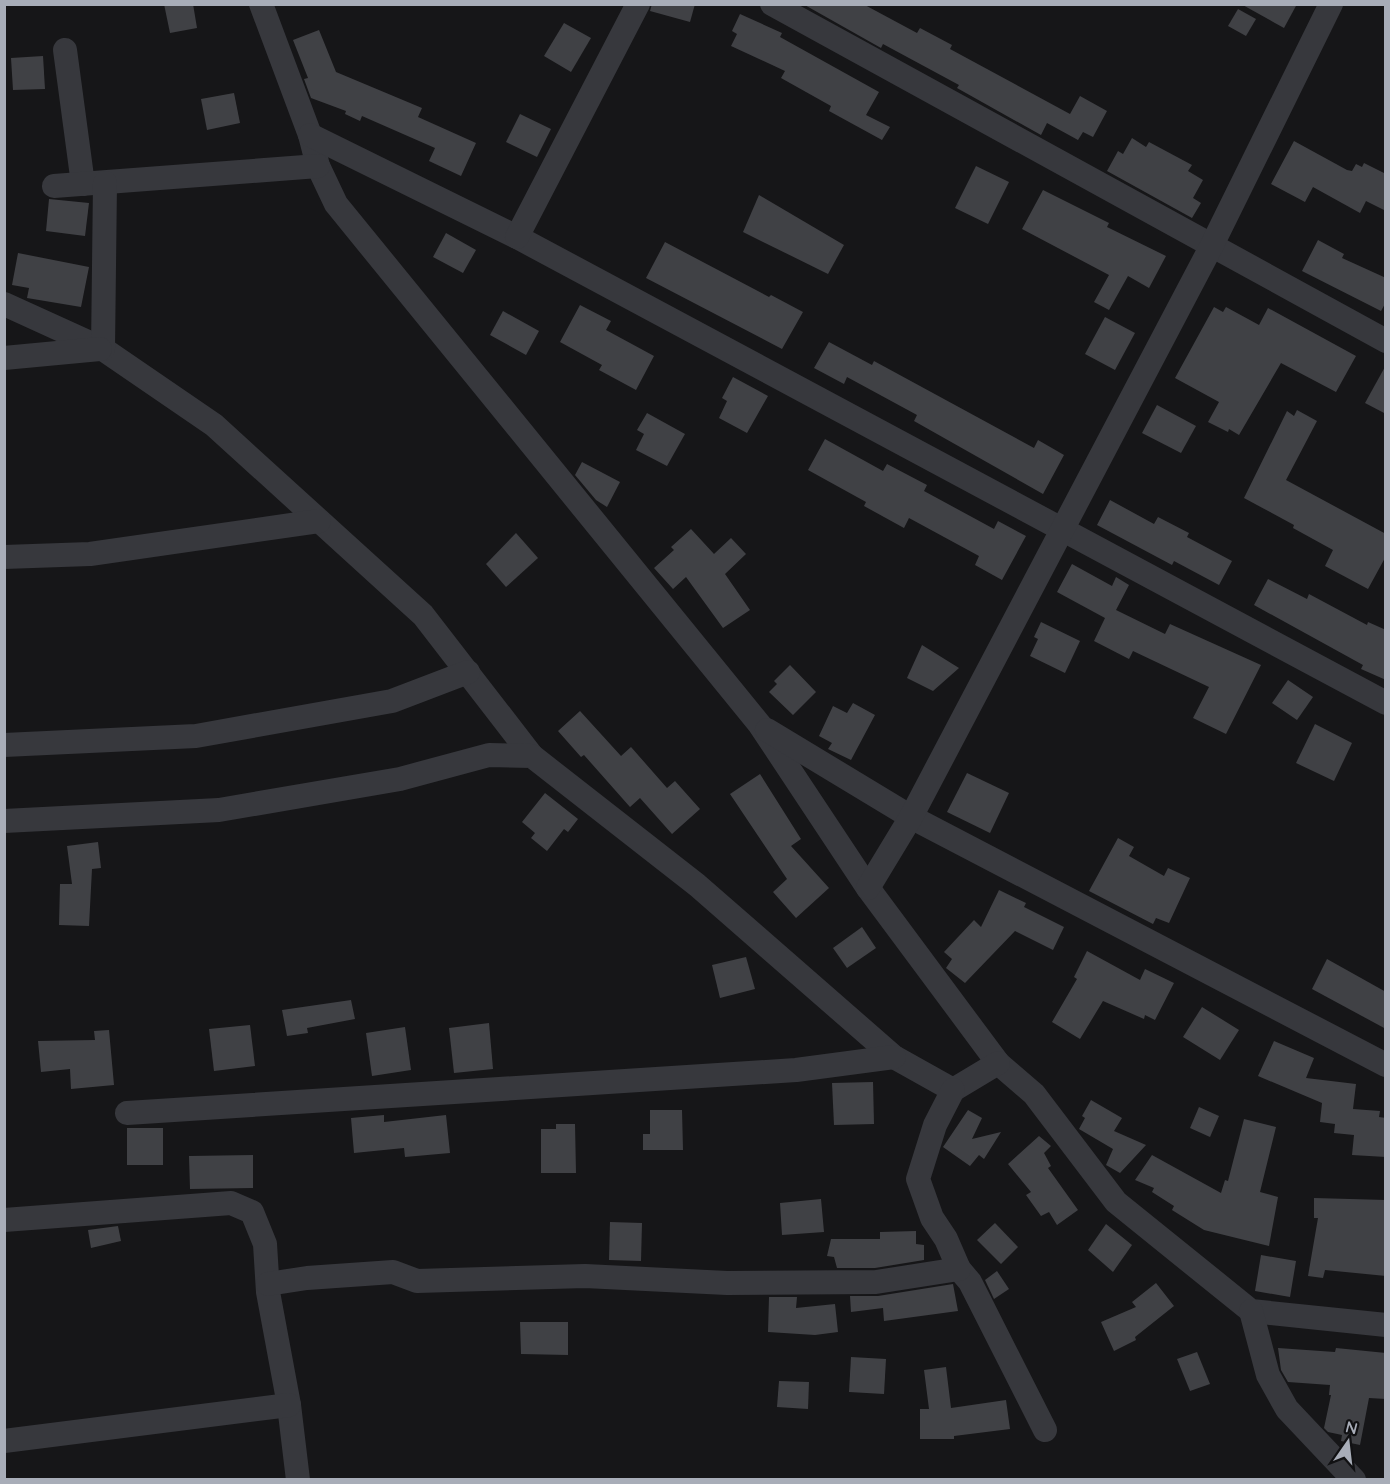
<svg xmlns="http://www.w3.org/2000/svg" width="1390" height="1484" font-family="Quicksand,sans-serif">
<style>
.building{fill:#404145}
.lines{fill:none;stroke-linecap:round;stroke-linejoin:round}
.street{stroke:#37383d;stroke-width:24}
</style>
<rect width="100%" height="100%" fill="#161618"/>
<g class="building">
<path d="M164,4H193L197,28L170,33Z"/>
<path d="M652,4H695L690,22L650,11Z"/>
<path d="M803,4H863L917,33L920,28L952,45L950,49L1070,114L1080,96L1107,111L1093,137L1083,132L1078,140L1047,123L1041,135L957,88L959,85L883,44L881,48Z"/>
<path d="M1241,4H1297L1284,28Z"/>
<path d="M1238,9L1256,19L1246,36L1228,26Z"/>
<path d="M740,14L782,33L780,37L879,92L866,115L890,127L882,140L829,111L831,106L781,78L785,71L731,46L737,34L732,31Z"/>
<path d="M564,23L591,38L571,72L544,56Z"/>
<path d="M319,30L336,72L422,108L418,117L476,143L461,176L429,161L435,148L362,116L360,121L345,114L346,111L311,98L304,79L308,78L293,40Z"/>
<path d="M43,56L45,89L13,90L11,58Z"/>
<path d="M234,93L240,123L207,130L201,99Z"/>
<path d="M520,114L551,129L537,157L506,142Z"/>
<path d="M1132,138L1146,147L1149,142L1192,165L1188,171L1203,180L1193,198L1201,203L1192,218L1107,171L1118,151L1123,154Z"/>
<path d="M1294,141L1347,170L1352,171L1356,164L1362,167L1364,163L1386,174V211L1366,201L1360,213L1313,187L1305,202L1271,184Z"/>
<path d="M976,166L1009,182L988,224L955,208Z"/>
<path d="M1043,190L1109,223L1107,227L1166,256L1149,288L1128,276L1109,310L1094,302L1109,275L1022,229Z"/>
<path d="M759,195L844,245L828,274L743,232Z"/>
<path d="M49,199L89,203L85,236L46,231Z"/>
<path d="M446,233L476,250L463,273L433,257Z"/>
<path d="M1318,240L1344,254L1342,258L1386,278V302L1381,311L1302,271Z"/>
<path d="M665,242L769,297L771,295L803,312L782,349L646,278Z"/>
<path d="M18,253L89,267L81,307L27,298L29,288L12,285Z"/>
<path d="M580,305L611,321L606,330L654,356L636,390L599,370L602,365L560,342Z"/>
<path d="M1214,307L1223,312L1226,307L1259,325L1268,308L1356,356L1336,392L1281,363L1239,435L1229,429L1228,432L1208,422L1219,402L1175,378Z"/>
<path d="M503,311L539,331L526,355L490,335Z"/>
<path d="M1105,317L1135,333L1115,370L1085,354Z"/>
<path d="M829,342L872,365L874,361L1034,448L1038,440L1064,455L1043,494L914,421L917,415L847,377L844,384L814,368Z"/>
<path d="M1386,365V414L1365,403Z"/>
<path d="M733,377L768,396L747,433L719,418L727,401L722,398Z"/>
<path d="M1157,405L1196,426L1181,453L1142,433Z"/>
<path d="M1297,410L1317,421L1286,480L1386,534V556L1368,589L1325,566L1333,550L1293,528L1294,525L1244,498L1287,411L1294,416Z"/>
<path d="M647,413L685,434L667,466L636,450L644,434L637,430Z"/>
<path d="M825,439L883,471L887,464L927,485L924,491L994,529L998,521L1026,536L1002,580L975,565L979,556L909,518L904,528L864,506L866,502L808,470Z"/>
<path d="M582,462L620,482L607,507L596,500L575,475Z"/>
<path d="M1110,500L1154,524L1158,517L1189,533L1187,537L1232,561L1219,585L1174,561L1172,565L1097,525Z"/>
<path d="M691,529L714,554L731,538L746,554L725,574L750,610L723,628L686,577L673,589L654,568L674,550L671,547Z"/>
<path d="M516,533L538,558L506,587L486,564Z"/>
<path d="M1072,564L1112,586L1116,577L1129,585L1116,610L1165,634L1170,624L1261,665L1226,734L1193,718L1209,687L1133,651L1129,659L1094,641L1105,618L1057,592Z"/>
<path d="M1268,579L1307,599L1309,594L1367,625L1368,622L1386,630V680L1361,669L1363,665L1254,605Z"/>
<path d="M1041,622L1080,641L1065,673L1030,656L1038,639L1034,637Z"/>
<path d="M922,645L959,668L933,691L907,678Z"/>
<path d="M790,665L816,692L793,715L769,692L777,684L774,681Z"/>
<path d="M1288,680L1313,697L1297,720L1272,703Z"/>
<path d="M853,703L875,715L851,760L828,749L832,743L819,736L833,706L847,713Z"/>
<path d="M580,711L621,756L631,747L667,788L675,781L700,809L672,834L640,798L630,807L584,755L581,757L558,731Z"/>
<path d="M1315,724L1352,743L1334,781L1296,763Z"/>
<path d="M967,773L1009,793L990,833L947,812Z"/>
<path d="M760,774L801,839L791,846L829,888L796,918L773,892L787,879L730,794Z"/>
<path d="M545,793L578,819L568,832L564,829L547,851L531,838L535,833L522,822Z"/>
<path d="M1118,838L1134,847L1129,856L1164,876L1168,868L1190,878L1169,923L1156,918L1153,924L1089,891Z"/>
<path d="M98,842L101,868L92,869L89,926L59,925L60,884H72L67,846Z"/>
<path d="M999,890L1026,903L1024,907L1064,927L1053,950L1015,931L965,983L946,968L952,959L944,952L974,920L981,927Z"/>
<path d="M862,927L876,948L847,968L833,948Z"/>
<path d="M1087,951L1140,980L1145,969L1174,983L1155,1020L1145,1015L1144,1019L1103,1001L1080,1039L1052,1022L1077,979L1074,977Z"/>
<path d="M746,957L755,989L720,998L712,965Z"/>
<path d="M1327,959L1386,992V1029L1312,989Z"/>
<path d="M351,1000L355,1019L307,1028L308,1033L287,1036L282,1010Z"/>
<path d="M1202,1007L1239,1030L1220,1060L1183,1037Z"/>
<path d="M489,1023L493,1069L454,1073L449,1028Z"/>
<path d="M250,1025L255,1066L214,1071L209,1029Z"/>
<path d="M405,1027L411,1070L372,1076L366,1033Z"/>
<path d="M109,1030L114,1085L71,1089L70,1069L41,1072L38,1041L95,1040L94,1031Z"/>
<path d="M1274,1041L1314,1058L1306,1078L1356,1084L1353,1109L1380,1111L1379,1117L1386,1118V1157L1352,1155L1354,1135L1334,1133L1335,1124L1320,1122L1322,1103L1258,1076Z"/>
<path d="M873,1082L874,1124L834,1125L832,1083Z"/>
<path d="M1091,1100L1122,1118L1114,1131L1146,1145L1120,1173L1106,1165L1113,1149L1079,1129L1085,1118L1082,1116Z"/>
<path d="M1199,1107L1219,1116L1210,1137L1190,1128Z"/>
<path d="M650,1110H682L683,1150H643V1134H650Z"/>
<path d="M968,1110L982,1118L972,1139L1001,1132L984,1159L979,1155L970,1166L943,1147Z"/>
<path d="M384,1115V1122L446,1115L450,1153L405,1157L404,1148L354,1153L351,1118Z"/>
<path d="M1244,1119L1276,1127L1260,1192L1278,1197L1269,1246L1204,1230L1172,1210L1174,1206L1152,1192L1154,1188L1135,1180L1152,1155L1221,1193L1225,1180L1228,1181Z"/>
<path d="M556,1124H575L576,1173H541V1129H556Z"/>
<rect x="127" y="1128" width="36" height="37"/>
<path d="M1039,1136L1051,1146L1044,1153L1051,1166L1048,1168L1078,1210L1057,1225L1049,1212L1041,1216L1026,1195L1031,1192L1008,1164Z"/>
<path d="M253,1155V1188L190,1189L189,1156Z"/>
<path d="M1314,1198L1386,1200V1276L1325,1270L1323,1278L1308,1276L1318,1218H1314Z"/>
<path d="M821,1199L824,1232L782,1235L780,1203Z"/>
<path d="M610,1222L642,1223L641,1261L609,1260Z"/>
<path d="M995,1223L1018,1247L1001,1264L977,1240Z"/>
<path d="M1106,1224L1132,1245L1113,1272L1088,1250Z"/>
<path d="M118,1226L121,1241L91,1248L88,1230Z"/>
<path d="M916,1231V1244L924,1245V1260L875,1268H837L834,1257L827,1256L831,1239H880V1232Z"/>
<path d="M1261,1255L1296,1261L1290,1297L1255,1291Z"/>
<path d="M997,1271L1009,1289L994,1299L985,1280Z"/>
<path d="M1156,1283L1174,1306L1135,1337L1136,1340L1114,1351L1101,1322L1136,1307L1132,1302Z"/>
<path d="M953,1284L958,1311L884,1321L883,1308L851,1312L850,1296H878Z"/>
<path d="M769,1297H797L796,1308L835,1304L838,1332L815,1335L768,1332Z"/>
<path d="M520,1322H568V1355L521,1354Z"/>
<path d="M1278,1348L1335,1352L1336,1348L1386,1353V1399L1369,1398L1360,1445L1341,1441L1342,1435L1328,1432L1324,1428L1331,1395H1329L1330,1385L1288,1382L1281,1370Z"/>
<path d="M1197,1352L1210,1384L1190,1391L1177,1359Z"/>
<path d="M851,1357L886,1359L884,1394L849,1392Z"/>
<path d="M946,1367L951,1408L1006,1400L1010,1429L954,1436V1439H920V1409H929L924,1370Z"/>
<path d="M779,1381L809,1382L808,1409L777,1407Z"/>
</g>
<g class="lines">
<g class="street">
<path d="M261,4L310,135L318,166L336,204L760,725L868,888L998,1063L1034,1094L1116,1202L1251,1311L1386,1325"/>
<path d="M772,4L1386,341"/>
<path d="M65,50L83,184"/>
<path d="M310,135L517,237L1386,703"/>
<path d="M54,186L318,166"/>
<path d="M517,237L638,4"/>
<path d="M4,304L103,349L214,425L423,615L532,756"/>
<path d="M103,349L105,183"/>
<path d="M4,358L100,349"/>
<path d="M4,557L90,554L319,521"/>
<path d="M767,730L911,817L1386,1065"/>
<path d="M4,745L196,736L392,701L468,672"/>
<path d="M4,821L219,810L400,779L489,755L532,756L697,885L894,1057L953,1090L998,1063"/>
<path d="M868,888L911,817L1211,247L1331,4"/>
<path d="M127,1113L796,1070L894,1057"/>
<path d="M4,1220L231,1203L252,1212L265,1244L268,1292L289,1405L298,1480"/>
<path d="M959,1269L970,1282L1045,1430"/>
<path d="M268,1284L307,1278L393,1272L417,1281L585,1276L727,1283L876,1282L959,1269L946,1239L932,1218L918,1179L935,1125L953,1090"/>
<path d="M1251,1311L1268,1375L1287,1409L1354,1480"/>
<path d="M4,1441L289,1405"/>
</g>
</g>
<rect width="1390" height="1484" fill="none" stroke="#a8adb8" stroke-width="12"/>
<g transform="translate(1348 1442) rotate(14)" stroke="#111113" stroke-width="4.5" paint-order="stroke">
<path d="M0-4.5L10 22L0 15L-10 22Z" fill="#a8adb8"/>
<text y="-9" font-size="16" font-weight="bold" text-anchor="middle" fill="#a8adb8">N</text>
</g>
</svg>
